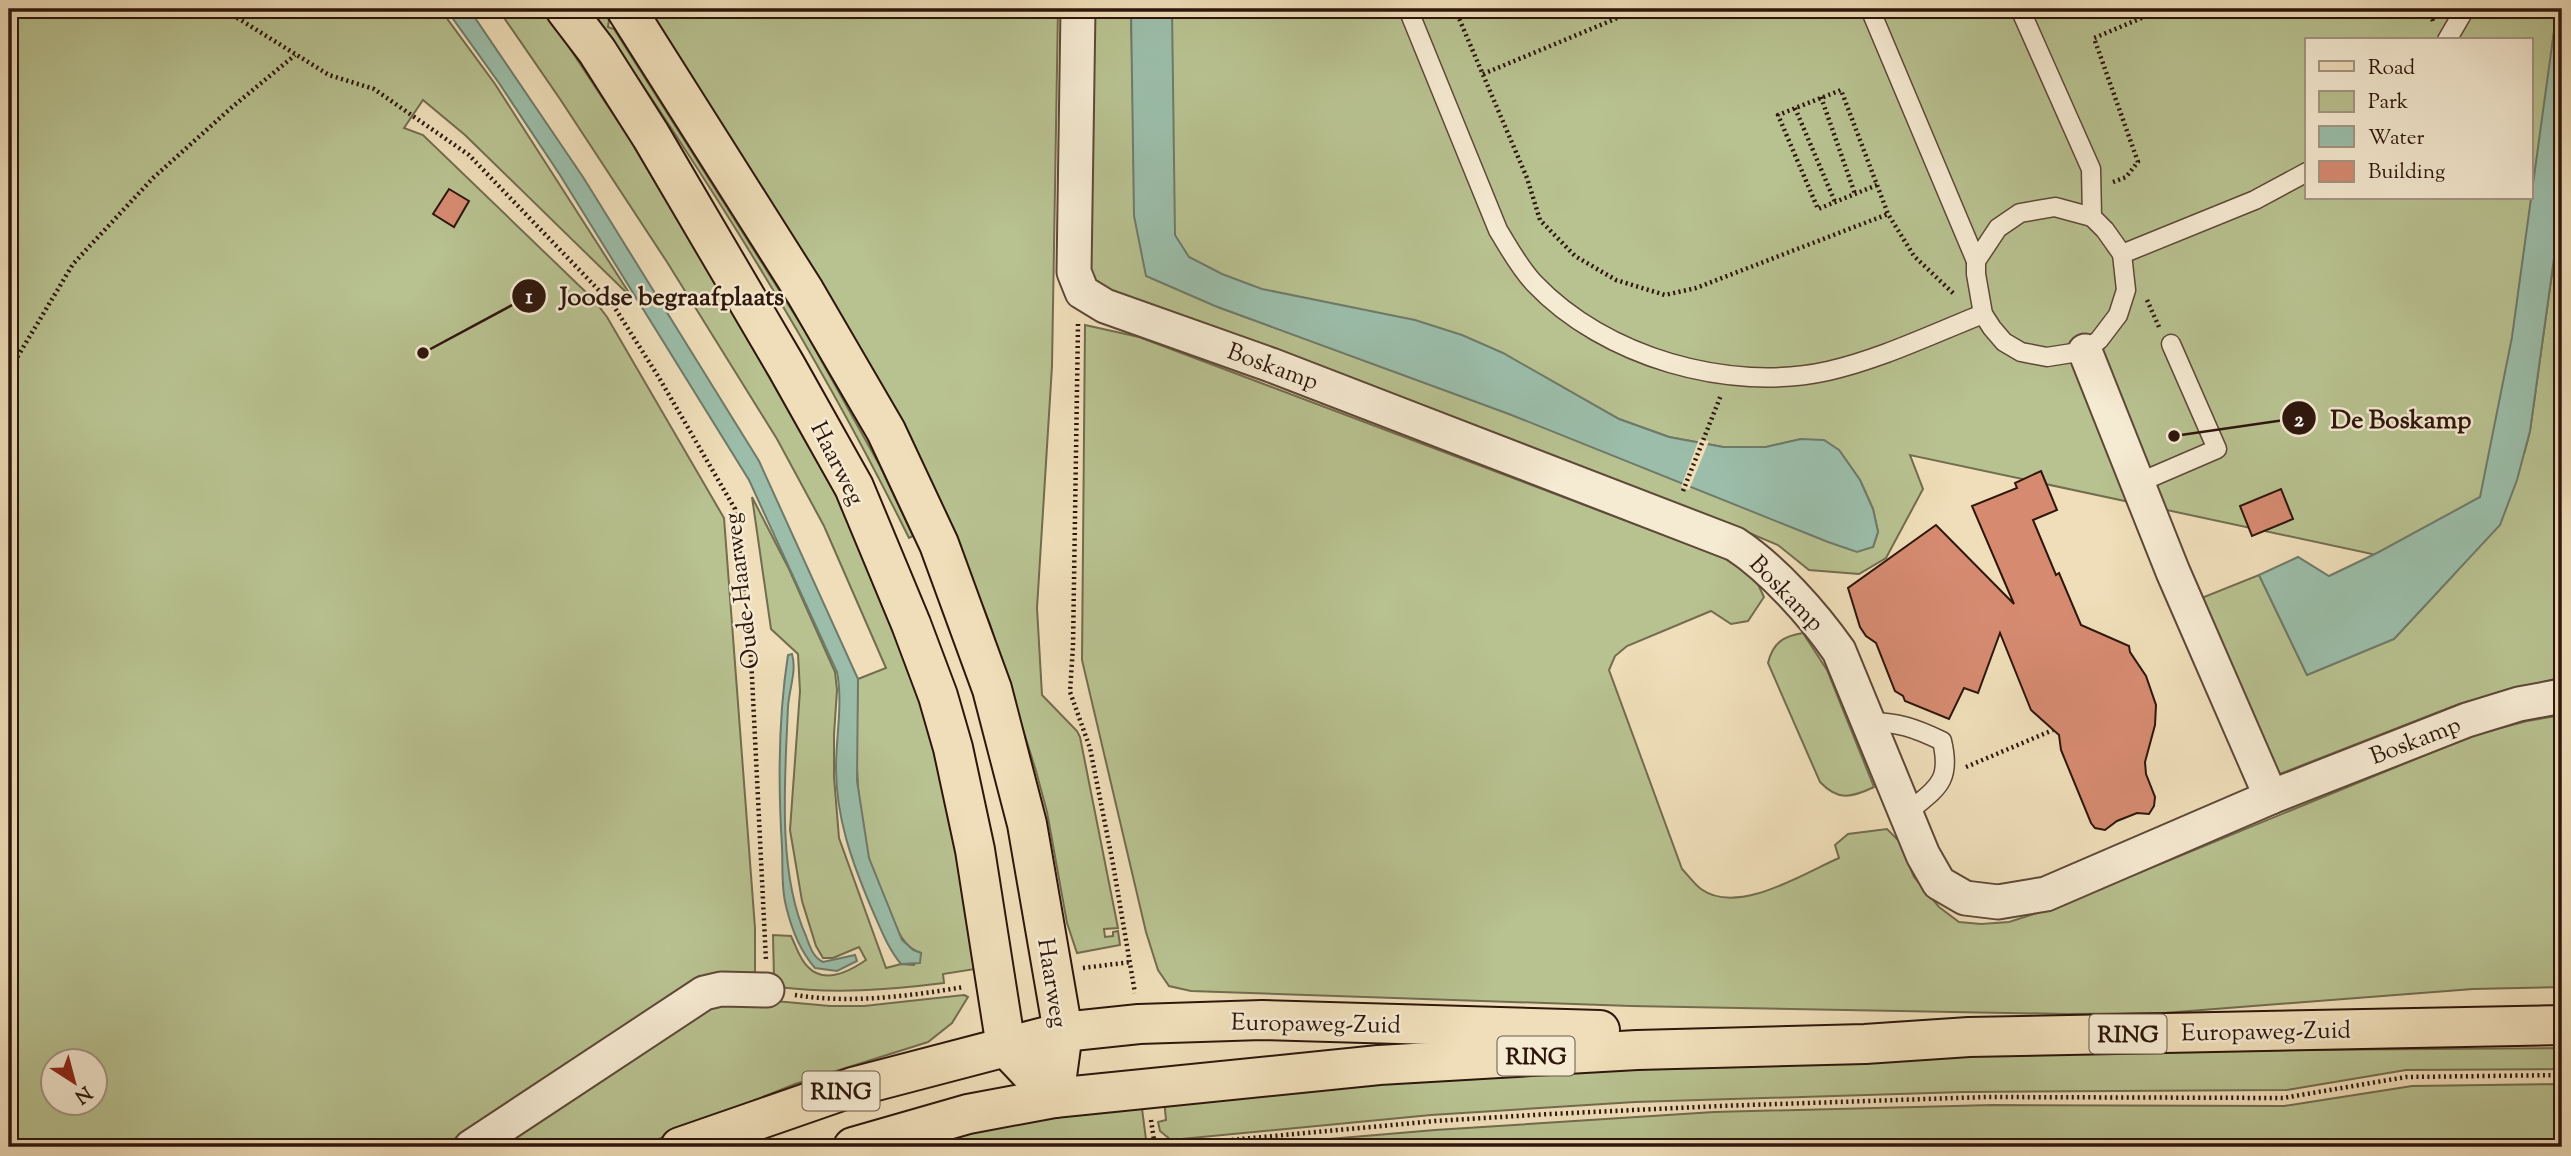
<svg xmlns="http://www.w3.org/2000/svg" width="2571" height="1156" font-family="'Sorts Mill Goudy',serif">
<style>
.green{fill:#b8c190;stroke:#736c4e;stroke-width:2;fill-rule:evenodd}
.water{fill:#9bbda9;stroke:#6f7a6a;stroke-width:2}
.pier{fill:#efdeb9}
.building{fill:#d68b71;stroke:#2e160c;stroke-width:2}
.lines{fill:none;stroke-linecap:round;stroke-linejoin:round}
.lane-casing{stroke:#5e4837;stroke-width:21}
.street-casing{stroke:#5e4837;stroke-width:37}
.primary-casing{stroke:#2e160c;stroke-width:42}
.path{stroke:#2e160c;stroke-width:4.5;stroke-dasharray:2 3.5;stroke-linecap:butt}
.lane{stroke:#f5ead2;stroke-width:18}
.street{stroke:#f5ead2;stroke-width:33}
.primary{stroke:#efdeb9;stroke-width:38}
.labels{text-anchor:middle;stroke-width:5;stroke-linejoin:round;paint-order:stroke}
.shield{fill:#f5ead2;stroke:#6a5647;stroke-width:2}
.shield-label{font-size:23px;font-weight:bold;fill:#2e160c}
.street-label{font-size:24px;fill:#2e160c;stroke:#f5ead2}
.leader{fill:none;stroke:#2e160c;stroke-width:2.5}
.callout-dot{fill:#2e160c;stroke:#f5ead2;stroke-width:2.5}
.mark-label{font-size:21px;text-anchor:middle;font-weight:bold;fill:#fff}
.callout-label{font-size:26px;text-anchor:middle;font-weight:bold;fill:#2e160c;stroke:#f5ead2;stroke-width:5;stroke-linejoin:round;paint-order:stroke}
</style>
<rect width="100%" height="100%" fill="#efdeb9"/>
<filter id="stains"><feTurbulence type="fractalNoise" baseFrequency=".00286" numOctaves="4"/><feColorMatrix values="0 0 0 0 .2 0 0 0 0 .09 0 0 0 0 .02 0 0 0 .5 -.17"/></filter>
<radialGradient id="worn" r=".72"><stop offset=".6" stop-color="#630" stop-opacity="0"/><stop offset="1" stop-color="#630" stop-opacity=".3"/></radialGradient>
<g class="green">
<path d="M9,9H440L495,84L633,299L465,135L423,100L404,128L423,135L594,300L607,317L724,518L755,928V975L699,976L442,1147H9ZM52,1062H94V1104H52Z"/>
<path d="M498,9H544L653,175L803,429L873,566L946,777L975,969L943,974L944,983C888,990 835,994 778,987L774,980L773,935L791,936C796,946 800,960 808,967C825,985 850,971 866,960L859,947L833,958H823L816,946L802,901L790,830L800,691L798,654L771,629L752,497L789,569L835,672L837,690L834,735V777L839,838L886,968L901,964L914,965L921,953C900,946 896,925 888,906C882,890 872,873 868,856C854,797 856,739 858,679L886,668L824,526L777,439L667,262L560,99Z"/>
<path d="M591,9H601L609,20L608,27L614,29L805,331L880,466L913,536L909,538C818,353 708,179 591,9Z"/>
<path d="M642,9H1058L1052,366L1037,608L1042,695L1077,731L1080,737L1118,928L1104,929L1105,937L1113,936V932L1118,931L1120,945L1077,953L1067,923L1047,812L1036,771L990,624L935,490L888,397Z"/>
<path d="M1094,9H1131L1135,201L1142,9H2557L2548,81L2524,454L2530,431L2562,201V677L2459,704L2277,775L2199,599L2259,575L2307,675L2394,639L2456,572L1910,455L1923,489L1886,558L1859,574L1809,570L1778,545L1714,518L1086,285ZM2307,40H2531V198H2307ZM1218,307L1541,375L1619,419L1669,437L1723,447H1766L1801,439L1839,450L1860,480L1873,509L1878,532L1873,547Z"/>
<path d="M1085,325L1139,337L1722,557L1754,576L1764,597L1748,621L1731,624L1711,611L1627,646L1615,656L1609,670L1682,869C1688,875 1694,884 1701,889C1738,916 1804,873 1839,858L1835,845L1848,834L1887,829L1899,841L1914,877L1939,907L1959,922L1981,924L2009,922L2056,907L2474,735L2527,721L2562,715V987L2473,989L2164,1013L2067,1014L1631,1006L1191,991L1169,986L1158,970L1146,932L1082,660Z"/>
<path d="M1803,633L1827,670L1874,787C1851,798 1838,801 1820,782L1768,663C1773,643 1783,636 1803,633Z"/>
<path d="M964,995L968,997L952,1023L928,1042L795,1084L639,1147H488L698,1007L775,1001L830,1006H864Z"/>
<path d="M2562,1048V1069L2406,1070L2287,1090L1963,1092L1635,1102L1431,1115L1171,1140L1160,1131L1158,1122L1166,1120L1164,1099L1537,1065L2168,1051Z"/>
<path d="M2562,1084V1147H1236L1435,1130L1714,1112L1993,1105L2284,1106L2412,1086Z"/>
<path d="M1141,1101L1147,1147H908L949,1136Z"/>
</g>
<g class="water">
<path d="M446,9H469L583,177L759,461L858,679L857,781L869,858L902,940L913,950L921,953L920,963L901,964C887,947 880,927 871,907C852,862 836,818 836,768C836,737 843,703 837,672L749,480L560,175L499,83Z"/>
<path d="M1131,9H1172L1175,235L1189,257L1222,274L1262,289L1415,320L1462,335L1503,353L1619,419L1669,437L1723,447H1766L1801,439L1824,440L1839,450L1860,480L1873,509L1878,532L1873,547L1857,552L1828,542L1509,414L1215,306L1146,276L1134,216Z"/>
<path d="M2557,9H2562V201L2530,431L2517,480L2500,525L2394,639L2307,675L2259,575L2298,557L2329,576L2377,553L2480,497L2512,337Z"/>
<path d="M792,654C797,671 789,689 788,707C785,777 777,872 806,936C810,947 813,957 823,962L855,955L857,961L837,971L815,968C800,951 791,927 786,906C781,887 783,866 782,847C778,783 778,719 788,655Z"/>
</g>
<path class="pier" d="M1699,439L1709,441L1689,490L1681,487Z"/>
<g class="building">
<path d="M449,189L469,201L454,227L433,214Z"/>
<path d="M2041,471L2057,510L2033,520L2056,575L2059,573L2081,625L2129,646L2130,652L2146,676L2156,705L2155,725L2145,762L2146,774L2155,797L2154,806L2149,814L2137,813L2117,821L2105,830L2095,828L2091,823L2061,750L2059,735L2031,710L2000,633L1978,693L1964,688L1949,719L1905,701L1903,696L1895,691L1876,643L1866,636L1860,627L1848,588L1936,525L2014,604L1972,506L2017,488L2015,483Z"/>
<path d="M2281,489L2293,519L2252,536L2240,506Z"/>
</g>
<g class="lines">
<g class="lane-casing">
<g id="lane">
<path d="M1408,9L1498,230C1509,248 1519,267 1534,283C1604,357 1729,393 1828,371C1881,359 1932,334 1983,314"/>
<path d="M1870,9L1976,261"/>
<path d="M2020,9L2091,169L2092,217"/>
<path d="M2447,40L2465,9"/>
<path d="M2055,207L2092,217L2105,230L2122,254L2126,290L2118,315L2099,340L2085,351L2047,357L2021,352L2004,342L1992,328L1983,314L1976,274V261L1998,228L2020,213Z"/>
<path d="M2122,254L2255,200L2307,172"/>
<path d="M2138,483L2217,449L2171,344"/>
<path d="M1868,722C1898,722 1915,728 1942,741C1952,783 1936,788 1906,814"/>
</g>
</g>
<g class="street-casing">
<g id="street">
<path d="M1078,9L1074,272L1082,292L1105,306L1271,365L1735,544C1773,569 1813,614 1839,651L1923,855L1939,883L1965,898L1998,902L2046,894L2271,797L2467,720L2519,704L2562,696"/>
<path d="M2085,351L2173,572L2271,797"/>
<path d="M471,1147L704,993L721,989L767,990"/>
</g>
</g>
<g class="primary-casing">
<g id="primary">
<path d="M565,9L597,51L651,136L786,366L854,487L911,624L938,696L953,748L975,850L1006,1047L1054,1098"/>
<path d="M626,9L805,292L886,431L939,544L992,689L1027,824L1063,1032L1054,1098"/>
<path d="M680,1147L853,1087L1063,1032L1139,1024L1262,1020L1600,1030"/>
<path d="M853,1147L968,1114L1054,1098L1379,1065L1637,1050L1865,1044L1969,1037L2562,1025"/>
</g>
</g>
<g class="path">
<path d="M223,9L329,75L374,89L469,155L613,305L658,376L735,509L751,657L766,961"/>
<path d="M1455,9L1527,178L1540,220L1575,256L1616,280L1665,295L1696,288L1888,214"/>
<path d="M2428,9L2433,21"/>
<path d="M1483,74L1639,9"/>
<path d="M1821,97L1855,194"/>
<path d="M1795,108L1835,202"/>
<path d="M2113,182L2126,177L2138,162L2094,38L2163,9"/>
<path d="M1877,185L1818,209L1778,115L1841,90L1888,214L1914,256L1955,295"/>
<path d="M2147,300L2159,327"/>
<path d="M1078,324L1073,646L1070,692L1090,748L1113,864L1135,993"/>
<path d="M9,371L73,264L153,178L231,108L295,55"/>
<path d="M2562,473V483"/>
<path d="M1683,491L1721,395"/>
<path d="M1966,767L2053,730"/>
<path d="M1083,968L1131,962"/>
<path d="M795,995C851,1004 909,996 964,987"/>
<path d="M1151,1120L1155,1147"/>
<path d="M1155,1147L1435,1121L1550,1114L1719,1106L1986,1097L2283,1098L2406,1077L2562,1075"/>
</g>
<use href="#lane" class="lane"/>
<use href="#street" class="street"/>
<use href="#primary" class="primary"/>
</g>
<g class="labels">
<g class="shield">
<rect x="2089.5" y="1014.5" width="77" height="39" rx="5"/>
<rect x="1497.5" y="1036.5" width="77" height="39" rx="5"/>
<rect x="802.5" y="1071.5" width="77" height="39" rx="5"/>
</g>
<g class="shield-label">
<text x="2128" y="1042">RING</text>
<text x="1536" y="1064">RING</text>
<text x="841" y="1099">RING</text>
</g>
<g class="street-label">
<text transform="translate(1273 366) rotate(20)" y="8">Boskamp</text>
<text transform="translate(838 463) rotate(63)" y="8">Haarweg</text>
<text transform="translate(741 591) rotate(-97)" y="8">Oude-Haarweg</text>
<text transform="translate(1787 593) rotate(46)" y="8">Boskamp</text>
<text transform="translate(2415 740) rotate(-21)" y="8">Boskamp</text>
<text transform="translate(1053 983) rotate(81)" y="8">Haarweg</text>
<text transform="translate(1316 1023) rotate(1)" y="8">Europaweg-Zuid</text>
<text transform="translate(2266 1031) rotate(-1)" y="8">Europaweg-Zuid</text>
</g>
</g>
<path class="leader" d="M423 353L529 296M2174 436L2299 418"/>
<g class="callout-dot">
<circle cx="423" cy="353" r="7"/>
<circle cx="2174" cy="436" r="7"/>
<circle cx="529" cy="296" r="18"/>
<circle cx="2299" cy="418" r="18"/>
</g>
<g class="mark-label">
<text x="529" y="303">1</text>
<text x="2299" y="426">2</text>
</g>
<g class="callout-label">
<text x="672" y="305">Joodse begraafplaats</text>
<text x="2401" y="428">De Boskamp</text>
</g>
<rect width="2571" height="1156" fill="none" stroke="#efdeb9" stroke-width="35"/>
<rect x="10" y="10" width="2550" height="1135" fill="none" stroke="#2e160c" stroke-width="3.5"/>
<rect x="18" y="18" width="2536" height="1121" fill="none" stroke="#2e160c" stroke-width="2"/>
<rect x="2305" y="38" width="228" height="161" fill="#f5ead2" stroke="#a59583" stroke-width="2"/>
<rect x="2319" y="61" width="35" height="10" fill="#efdeb9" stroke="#a59583" stroke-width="2"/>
<text x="2368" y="74" font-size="21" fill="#2e160c">Road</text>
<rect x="2319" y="91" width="35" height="21" fill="#b8c190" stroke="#a59583" stroke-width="2"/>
<text x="2368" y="108" font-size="21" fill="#2e160c">Park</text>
<rect x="2319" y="126" width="35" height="21" fill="#9bbda9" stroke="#a59583" stroke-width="2"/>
<text x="2368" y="144" font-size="21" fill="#2e160c">Water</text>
<rect x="2319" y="161" width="35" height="21" fill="#d68b71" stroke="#a59583" stroke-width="2"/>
<text x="2368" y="178" font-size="21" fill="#2e160c">Building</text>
<g transform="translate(74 1082) rotate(144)"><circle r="33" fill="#f5ead2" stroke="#a59583" stroke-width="2"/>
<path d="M0-5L12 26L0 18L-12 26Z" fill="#8f2418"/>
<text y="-10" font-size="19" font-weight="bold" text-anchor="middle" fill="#2e160c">N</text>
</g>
<rect width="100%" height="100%" filter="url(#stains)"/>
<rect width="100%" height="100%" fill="url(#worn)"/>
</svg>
